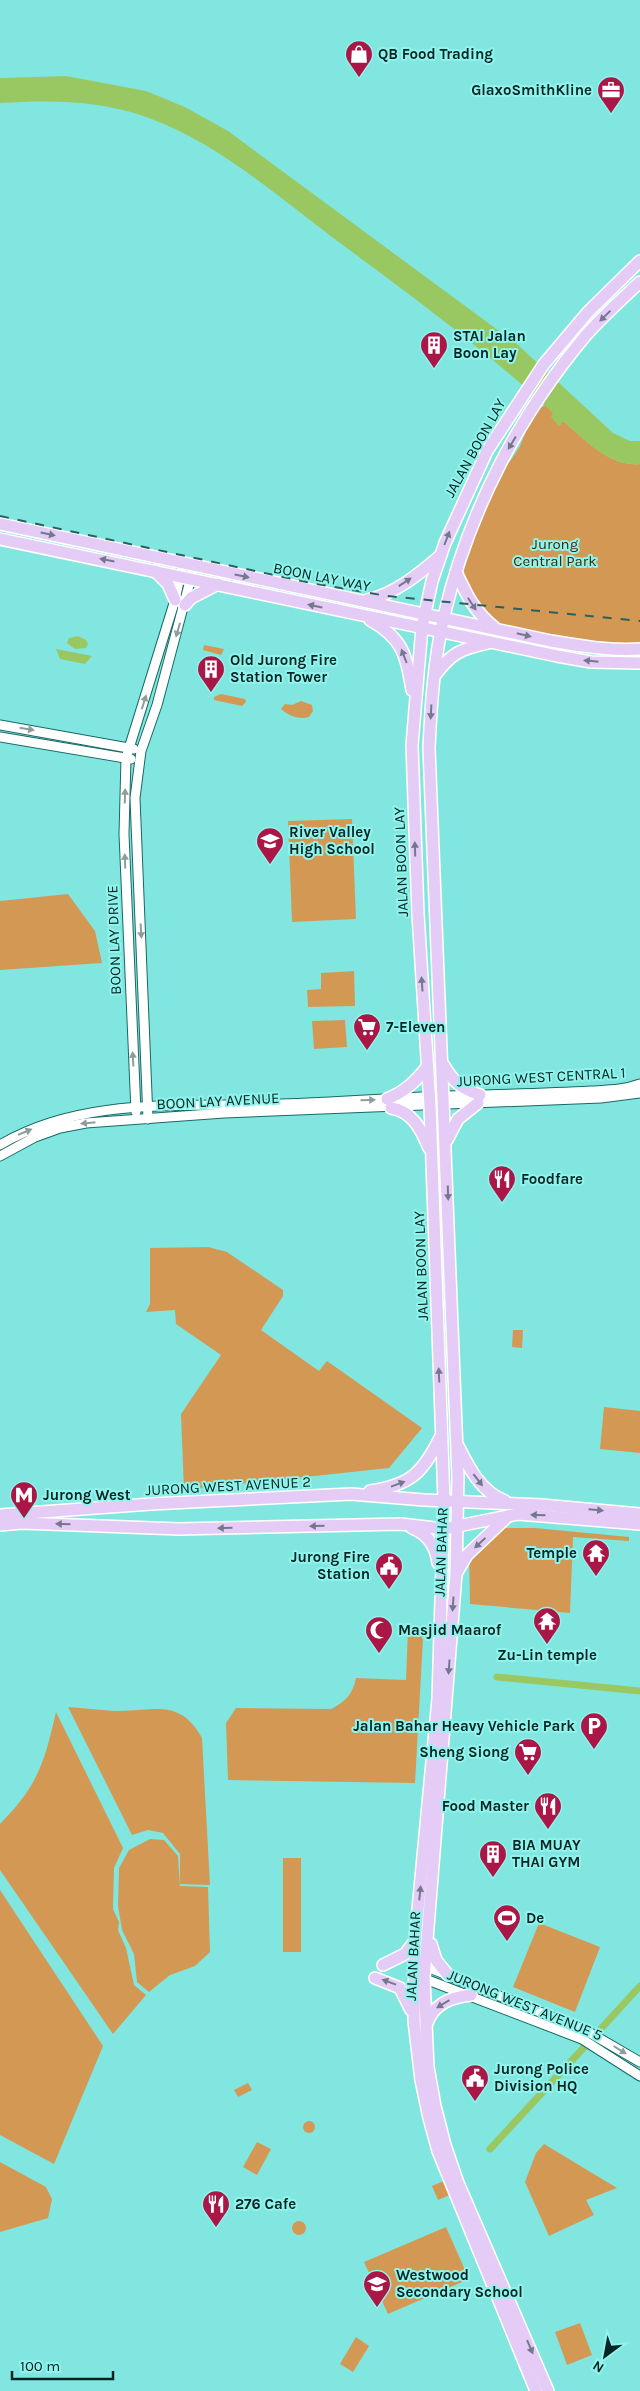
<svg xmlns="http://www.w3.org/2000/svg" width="640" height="2391" font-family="Karla,sans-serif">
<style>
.green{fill:#d39954}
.water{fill:#99c863}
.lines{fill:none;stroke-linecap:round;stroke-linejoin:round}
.canal{stroke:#99c863;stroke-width:7}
.minor-casing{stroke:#166a66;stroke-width:11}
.major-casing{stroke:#fff;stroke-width:14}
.minor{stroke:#fff;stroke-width:9}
.major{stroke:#e4ccf6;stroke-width:11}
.rail{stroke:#2b605d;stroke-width:2;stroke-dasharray:9 9;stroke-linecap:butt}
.oneway{fill:#74788c}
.oneway2{fill:#8e9d9c}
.labels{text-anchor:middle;stroke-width:4;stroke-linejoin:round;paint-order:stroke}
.poi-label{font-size:15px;font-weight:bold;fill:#042523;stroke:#90f4ed;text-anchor:start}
.street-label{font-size:15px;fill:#042523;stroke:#90f4ed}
.park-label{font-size:15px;fill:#442700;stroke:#90f4ed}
</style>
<rect width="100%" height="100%" fill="#82e6e0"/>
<g class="green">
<path d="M545,405L554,413L559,426L563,421C585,439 609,467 640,464V648L624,649L497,628L464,588L460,564L500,472L511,460L520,446L533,413Z"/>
<path d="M204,645L224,649L221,655L203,650Z"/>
<path d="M221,694L245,699L246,702L242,706L214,700V697Z"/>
<path d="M301,701L312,705L313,711L309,717C299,720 289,716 281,709L285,704L292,705Z"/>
<path d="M352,819L356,919L292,922L288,821Z"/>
<path d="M68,894L95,931L102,963L0,970V901Z"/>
<path d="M354,971L355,1006L308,1007L307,990L321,989V973Z"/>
<path d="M345,1020L347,1047L314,1049L312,1021Z"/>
<path d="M208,1247L227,1252L283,1290V1296L261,1330L319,1371L327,1361L422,1428L389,1468L184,1490L181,1414L221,1355L176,1324L175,1310L146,1312L150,1304V1248Z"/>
<path d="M513,1330H523L522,1348L512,1347Z"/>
<path d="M604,1407L640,1411V1453L600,1449Z"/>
<path d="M495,1528H535L629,1537V1541L573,1537L570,1613L470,1604L469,1548Z"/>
<path d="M408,1629H422V1639H423L415,1783L228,1780L226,1723L236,1708L331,1709C345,1702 353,1694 356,1678L406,1680Z"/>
<path d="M68,1707C84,1708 99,1710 115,1711C153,1712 179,1697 202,1738L210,1885L180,1884V1854L163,1833L148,1830L132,1835Z"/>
<path d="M56,1712L123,1848L114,1868L113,1909L119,1922L118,1930L126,1948L134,1985L146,1995L113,2034L0,1870V1824C38,1785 44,1764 56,1712Z"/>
<path d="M150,1839L164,1840L178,1856L180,1886L208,1887L210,1952L195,1966L170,1975L149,1992L137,1982L134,1954L122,1930L118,1906L119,1868L129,1850Z"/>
<rect x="283" y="1858" width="18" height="94"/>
<path d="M0,1890L103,2046L54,2164L0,2135Z"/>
<path d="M539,1923L600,1947L575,2012L513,1987Z"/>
<path d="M248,2083L252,2090L238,2097L234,2090Z"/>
<circle cx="309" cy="2127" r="6"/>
<path d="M257,2142L271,2149L257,2175L243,2167Z"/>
<path d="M544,2144L617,2188L586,2200L594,2215L549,2236L525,2182L536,2153Z"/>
<path d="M0,2162L46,2187L52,2199L48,2218L0,2232Z"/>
<path d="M446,2180L452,2194L438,2200L432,2186Z"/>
<circle cx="299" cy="2228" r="7"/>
<path d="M446,2227L469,2279L388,2314L364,2262Z"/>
<path d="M580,2323L592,2355L567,2365L555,2332Z"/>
<path d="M356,2337L369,2346L353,2372L340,2364Z"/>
</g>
<g class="water">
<path d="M66,76L146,91L185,107L228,131L518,345L613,433L630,441H640V464C609,467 586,440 563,421L559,426L551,417L553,413C485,349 407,293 332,237C275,194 217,143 149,118C100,100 51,100 0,103V78Z"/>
<path d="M78,636L86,640L88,644L86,648L75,649L67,643L69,638Z"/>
<path d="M56,649L92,656L85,664L60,659Z"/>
</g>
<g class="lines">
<g class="canal">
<path d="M497,1677L640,1691"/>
<path d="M597,2033L640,1986"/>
<path d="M490,2149L588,2043"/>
</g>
<g class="minor-casing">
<g id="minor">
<path d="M0,725L134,749"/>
<path d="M0,737L131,759"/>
<path d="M136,1112L124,834L126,758L175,600L183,563"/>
<path d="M148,1119L135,798L141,751L157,705L194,566"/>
<path d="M0,1145C84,1095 188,1108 281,1104C348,1102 415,1096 482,1095C518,1094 555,1093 591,1091C608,1090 624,1090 640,1084"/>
<path d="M0,1156L35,1137L60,1128L86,1123L224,1113L601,1098L640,1093"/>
<path d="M419,1966L432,1969L585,2030L640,2062"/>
<path d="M420,1977L582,2039L640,2076"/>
</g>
</g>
<g class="major-casing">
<g id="major">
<path d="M0,524L551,641C580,646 610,651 640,649"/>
<path d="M0,539L557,656L591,662L640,663"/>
<path d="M155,571L168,584L175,600"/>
<path d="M456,572C467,596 474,611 495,628"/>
<path d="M367,600C395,594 419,574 440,556"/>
<path d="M185,605L191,598L218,584"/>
<path d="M370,620C404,639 406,656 412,690"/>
<path d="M436,674C452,652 462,649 488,643"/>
<path d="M442,1063C454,1082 459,1088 480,1095"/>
<path d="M387,1099C406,1091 415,1082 428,1066"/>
<path d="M391,1108C412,1111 421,1129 429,1148"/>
<path d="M447,1140L458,1119L478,1103"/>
<path d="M458,1446C469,1468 481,1492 505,1501"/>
<path d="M370,1491C410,1485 422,1474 440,1438"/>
<path d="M0,1515L151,1504L351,1494L424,1500L542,1505L640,1514"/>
<path d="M0,1525L22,1523L179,1529L401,1524L443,1529L518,1514L640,1524"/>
<path d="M412,1528C428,1534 436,1547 438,1563"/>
<path d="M457,1572L467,1555L508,1516"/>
<path d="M431,1944L436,1960L448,1975"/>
<path d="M383,1965L405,1954L415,1941"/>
<path d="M375,1978L400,1988L411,2010"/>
<path d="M427,2023C434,2003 452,1997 471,1995"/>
<path d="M536,2391L438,2151L429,2118L421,2080L414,2021L415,1941L438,1699L444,1500L430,1106L418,914L412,745L422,627L432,581L445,543L487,451L544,364L588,312L640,261"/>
<path d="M548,2391L458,2183L445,2145L435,2106L428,2067L424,1978L456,1574L458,1477L429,748C431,704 434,659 444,616C468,513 518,416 586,335C603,316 622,299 640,282"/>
</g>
</g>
<use href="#minor" class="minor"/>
<use href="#major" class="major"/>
<path class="rail" d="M0,516L311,583L387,596L640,621"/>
</g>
<defs><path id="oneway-solid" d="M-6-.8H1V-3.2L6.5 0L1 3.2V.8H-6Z" transform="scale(1.25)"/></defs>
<g class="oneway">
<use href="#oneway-solid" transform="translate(605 316) rotate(136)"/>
<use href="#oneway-solid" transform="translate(512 443) rotate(121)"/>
<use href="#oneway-solid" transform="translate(48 534) rotate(12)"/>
<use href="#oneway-solid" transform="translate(447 538) rotate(-69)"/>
<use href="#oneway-solid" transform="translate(107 560) rotate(-169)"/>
<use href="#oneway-solid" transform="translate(242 576) rotate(12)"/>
<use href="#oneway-solid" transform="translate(405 582) rotate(-33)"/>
<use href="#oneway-solid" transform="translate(472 604) rotate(57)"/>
<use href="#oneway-solid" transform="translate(315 606) rotate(-168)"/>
<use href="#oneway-solid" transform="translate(524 635) rotate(13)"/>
<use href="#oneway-solid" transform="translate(404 656) rotate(-111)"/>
<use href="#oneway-solid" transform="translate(591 661) rotate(-174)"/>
<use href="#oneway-solid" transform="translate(431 712) rotate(93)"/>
<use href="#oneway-solid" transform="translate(415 849) rotate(-92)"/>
<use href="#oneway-solid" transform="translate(422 984) rotate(-94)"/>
<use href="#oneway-solid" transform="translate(448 1193) rotate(88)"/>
<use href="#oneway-solid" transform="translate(439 1375) rotate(-92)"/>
<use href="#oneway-solid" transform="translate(478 1480) rotate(52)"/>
<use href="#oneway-solid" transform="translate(398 1484) rotate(-20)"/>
<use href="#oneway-solid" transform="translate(596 1510) rotate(5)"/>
<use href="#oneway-solid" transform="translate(538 1515) rotate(-178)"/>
<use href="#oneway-solid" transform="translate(63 1524) rotate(-179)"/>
<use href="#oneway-solid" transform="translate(317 1526) rotate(178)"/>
<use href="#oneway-solid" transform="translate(225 1528) rotate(179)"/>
<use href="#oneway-solid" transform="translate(480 1543) rotate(137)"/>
<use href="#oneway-solid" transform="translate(453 1604) rotate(94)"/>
<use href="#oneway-solid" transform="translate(449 1667) rotate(94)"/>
<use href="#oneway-solid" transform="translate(420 1893) rotate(-84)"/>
<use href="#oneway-solid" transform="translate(389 1982) rotate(-160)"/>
<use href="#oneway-solid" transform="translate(443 2004) rotate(149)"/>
<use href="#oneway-solid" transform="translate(530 2347) rotate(67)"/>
</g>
<g class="oneway2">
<use href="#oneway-solid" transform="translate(178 630) rotate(106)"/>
<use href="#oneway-solid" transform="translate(144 702) rotate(-73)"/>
<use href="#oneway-solid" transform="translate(27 729) rotate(9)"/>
<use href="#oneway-solid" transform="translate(125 796) rotate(-88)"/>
<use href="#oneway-solid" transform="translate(125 861) rotate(-92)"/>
<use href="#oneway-solid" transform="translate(141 931) rotate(87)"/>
<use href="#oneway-solid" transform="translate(133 1059) rotate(-93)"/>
<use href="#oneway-solid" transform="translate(368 1100) rotate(-2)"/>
<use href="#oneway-solid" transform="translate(88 1123) rotate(174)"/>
<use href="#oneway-solid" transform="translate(25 1132) rotate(-23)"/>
<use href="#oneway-solid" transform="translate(620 2050) rotate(32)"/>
</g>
<defs>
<g id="shop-pin" transform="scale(1.4375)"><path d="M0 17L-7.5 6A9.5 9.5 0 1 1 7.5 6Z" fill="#aa1646" stroke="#90f4ed"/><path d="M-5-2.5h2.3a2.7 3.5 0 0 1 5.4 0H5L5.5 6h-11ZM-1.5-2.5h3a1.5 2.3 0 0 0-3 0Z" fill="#fff"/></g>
<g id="office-pin" transform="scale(1.4375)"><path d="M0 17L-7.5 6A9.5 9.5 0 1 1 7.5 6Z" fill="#aa1646" stroke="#90f4ed"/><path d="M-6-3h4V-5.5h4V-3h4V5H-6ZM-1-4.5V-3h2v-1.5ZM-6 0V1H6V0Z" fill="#fff"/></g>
<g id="building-pin" transform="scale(1.4375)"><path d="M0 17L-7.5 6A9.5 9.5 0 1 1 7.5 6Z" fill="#aa1646" stroke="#90f4ed"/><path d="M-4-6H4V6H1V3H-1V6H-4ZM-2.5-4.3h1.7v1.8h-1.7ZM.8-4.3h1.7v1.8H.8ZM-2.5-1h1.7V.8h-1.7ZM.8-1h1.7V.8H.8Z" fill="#fff"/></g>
<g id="school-pin" transform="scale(1.4375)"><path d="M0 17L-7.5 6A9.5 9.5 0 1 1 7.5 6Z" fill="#aa1646" stroke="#90f4ed"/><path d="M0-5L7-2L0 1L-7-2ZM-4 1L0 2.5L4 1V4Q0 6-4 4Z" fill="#fff"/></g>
<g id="supermarket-pin" transform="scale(1.4375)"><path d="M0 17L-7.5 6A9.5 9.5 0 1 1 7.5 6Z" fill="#aa1646" stroke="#90f4ed"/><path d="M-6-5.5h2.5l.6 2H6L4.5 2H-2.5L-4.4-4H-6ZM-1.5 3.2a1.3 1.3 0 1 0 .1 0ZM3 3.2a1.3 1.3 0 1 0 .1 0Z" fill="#fff"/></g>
<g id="restaurant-pin" transform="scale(1.4375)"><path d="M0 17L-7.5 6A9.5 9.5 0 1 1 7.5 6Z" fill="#aa1646" stroke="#90f4ed"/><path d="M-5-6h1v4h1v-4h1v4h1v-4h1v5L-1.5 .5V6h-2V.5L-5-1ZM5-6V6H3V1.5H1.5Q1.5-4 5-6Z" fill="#fff"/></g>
<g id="metro-pin" transform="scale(1.4375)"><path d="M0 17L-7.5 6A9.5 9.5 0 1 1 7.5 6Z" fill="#aa1646" stroke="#90f4ed"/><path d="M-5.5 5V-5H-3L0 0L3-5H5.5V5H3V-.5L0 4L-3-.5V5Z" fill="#fff"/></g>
<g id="temple-pin" transform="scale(1.4375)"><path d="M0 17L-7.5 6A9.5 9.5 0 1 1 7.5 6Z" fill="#aa1646" stroke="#90f4ed"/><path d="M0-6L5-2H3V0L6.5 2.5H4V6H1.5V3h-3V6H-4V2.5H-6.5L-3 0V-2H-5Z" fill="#fff"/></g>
<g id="civic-pin" transform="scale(1.4375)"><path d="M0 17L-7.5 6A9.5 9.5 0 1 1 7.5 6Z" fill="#aa1646" stroke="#90f4ed"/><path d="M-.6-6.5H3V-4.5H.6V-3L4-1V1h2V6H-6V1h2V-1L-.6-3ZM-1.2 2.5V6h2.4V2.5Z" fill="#fff"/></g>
<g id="mosque-pin" transform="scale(1.4375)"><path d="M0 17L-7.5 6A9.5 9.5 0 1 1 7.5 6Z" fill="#aa1646" stroke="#90f4ed"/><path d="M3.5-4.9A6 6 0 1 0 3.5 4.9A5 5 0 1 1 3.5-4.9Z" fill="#fff"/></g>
<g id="parking-pin" transform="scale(1.4375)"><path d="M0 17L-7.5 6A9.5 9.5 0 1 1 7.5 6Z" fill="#aa1646" stroke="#90f4ed"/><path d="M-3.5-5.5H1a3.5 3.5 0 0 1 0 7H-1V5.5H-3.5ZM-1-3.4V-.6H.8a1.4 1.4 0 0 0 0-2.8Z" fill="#fff"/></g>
<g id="stadium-pin" transform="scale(1.4375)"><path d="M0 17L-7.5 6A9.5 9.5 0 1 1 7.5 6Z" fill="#aa1646" stroke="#90f4ed"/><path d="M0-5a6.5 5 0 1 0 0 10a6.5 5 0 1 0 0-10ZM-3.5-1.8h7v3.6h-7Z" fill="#fff"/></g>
</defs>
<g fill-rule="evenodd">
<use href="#shop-pin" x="359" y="54"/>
<use href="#office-pin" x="611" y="90"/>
<use href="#building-pin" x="434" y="345"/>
<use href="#building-pin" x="211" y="669"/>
<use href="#school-pin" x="270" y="841"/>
<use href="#supermarket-pin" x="367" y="1027"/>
<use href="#restaurant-pin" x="502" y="1179"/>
<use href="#metro-pin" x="24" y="1495"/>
<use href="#temple-pin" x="596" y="1553"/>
<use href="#civic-pin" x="389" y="1566"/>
<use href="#temple-pin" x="547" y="1621"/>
<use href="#mosque-pin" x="379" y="1630"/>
<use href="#parking-pin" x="594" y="1726"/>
<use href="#supermarket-pin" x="528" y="1752"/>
<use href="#restaurant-pin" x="548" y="1806"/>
<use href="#building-pin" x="493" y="1854"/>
<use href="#stadium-pin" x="507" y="1918"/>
<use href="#civic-pin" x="475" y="2078"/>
<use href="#restaurant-pin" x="216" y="2204"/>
<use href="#school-pin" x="377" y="2284"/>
</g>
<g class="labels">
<g class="poi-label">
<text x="378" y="59">QB Food Trading</text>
<text x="592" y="95" text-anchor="end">GlaxoSmithKline</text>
<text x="453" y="341">STAI Jalan<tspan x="453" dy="17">Boon Lay</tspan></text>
<text x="230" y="665">Old Jurong Fire<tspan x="230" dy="17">Station Tower</tspan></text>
<text x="289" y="837">River Valley<tspan x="289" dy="17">High School</tspan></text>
<text x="386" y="1032">7-Eleven</text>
<text x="521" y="1184">Foodfare</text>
<text x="43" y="1500">Jurong West</text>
<text x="577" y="1558" text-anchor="end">Temple</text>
<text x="370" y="1562" text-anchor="end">Jurong Fire<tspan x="370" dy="17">Station</tspan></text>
<text x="398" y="1635">Masjid Maarof</text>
<text x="547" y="1660" text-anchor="middle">Zu-Lin temple</text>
<text x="575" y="1731" text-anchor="end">Jalan Bahar Heavy Vehicle Park</text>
<text x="509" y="1757" text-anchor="end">Sheng Siong</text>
<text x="529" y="1811" text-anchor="end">Food Master</text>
<text x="512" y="1850">BIA MUAY<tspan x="512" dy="17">THAI GYM</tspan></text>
<text x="526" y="1923">De</text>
<text x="494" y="2074">Jurong Police<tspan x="494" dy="17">Division HQ</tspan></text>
<text x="235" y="2209">276 Cafe</text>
<text x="396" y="2280">Westwood<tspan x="396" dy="17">Secondary School</tspan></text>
</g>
<g class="street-label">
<text transform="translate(475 448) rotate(-61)" y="5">JALAN BOON LAY</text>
<text transform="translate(322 577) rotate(11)" y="5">BOON LAY WAY</text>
<text transform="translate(401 862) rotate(-92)" y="5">JALAN BOON LAY</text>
<text transform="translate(114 940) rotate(-92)" y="5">BOON LAY DRIVE</text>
<text transform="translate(541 1077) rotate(-3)" y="5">JURONG WEST CENTRAL 1</text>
<text transform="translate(218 1101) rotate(-3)" y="5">BOON LAY AVENUE</text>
<text transform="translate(421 1266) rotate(-92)" y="5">JALAN BOON LAY</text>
<text transform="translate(228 1486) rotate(-3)" y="5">JURONG WEST AVENUE 2</text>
<text transform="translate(441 1552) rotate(-88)" y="5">JALAN BAHAR</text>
<text transform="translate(413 1956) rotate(-87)" y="5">JALAN BAHAR</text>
<text transform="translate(525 2005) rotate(22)" y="5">JURONG WEST AVENUE 5</text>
</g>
<g class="park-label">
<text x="555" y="549">Jurong<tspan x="555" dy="17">Central Park</tspan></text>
</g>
</g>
<g transform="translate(605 2356) rotate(212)" stroke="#90f4ed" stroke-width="4" paint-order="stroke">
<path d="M0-4L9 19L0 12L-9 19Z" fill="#042523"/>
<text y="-8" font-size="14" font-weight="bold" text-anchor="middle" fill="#042523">N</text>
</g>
<path d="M12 2371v8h101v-8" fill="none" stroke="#042523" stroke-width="2.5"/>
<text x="20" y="2371" font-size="15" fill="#042523" stroke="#90f4ed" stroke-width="4" paint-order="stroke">100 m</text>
</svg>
